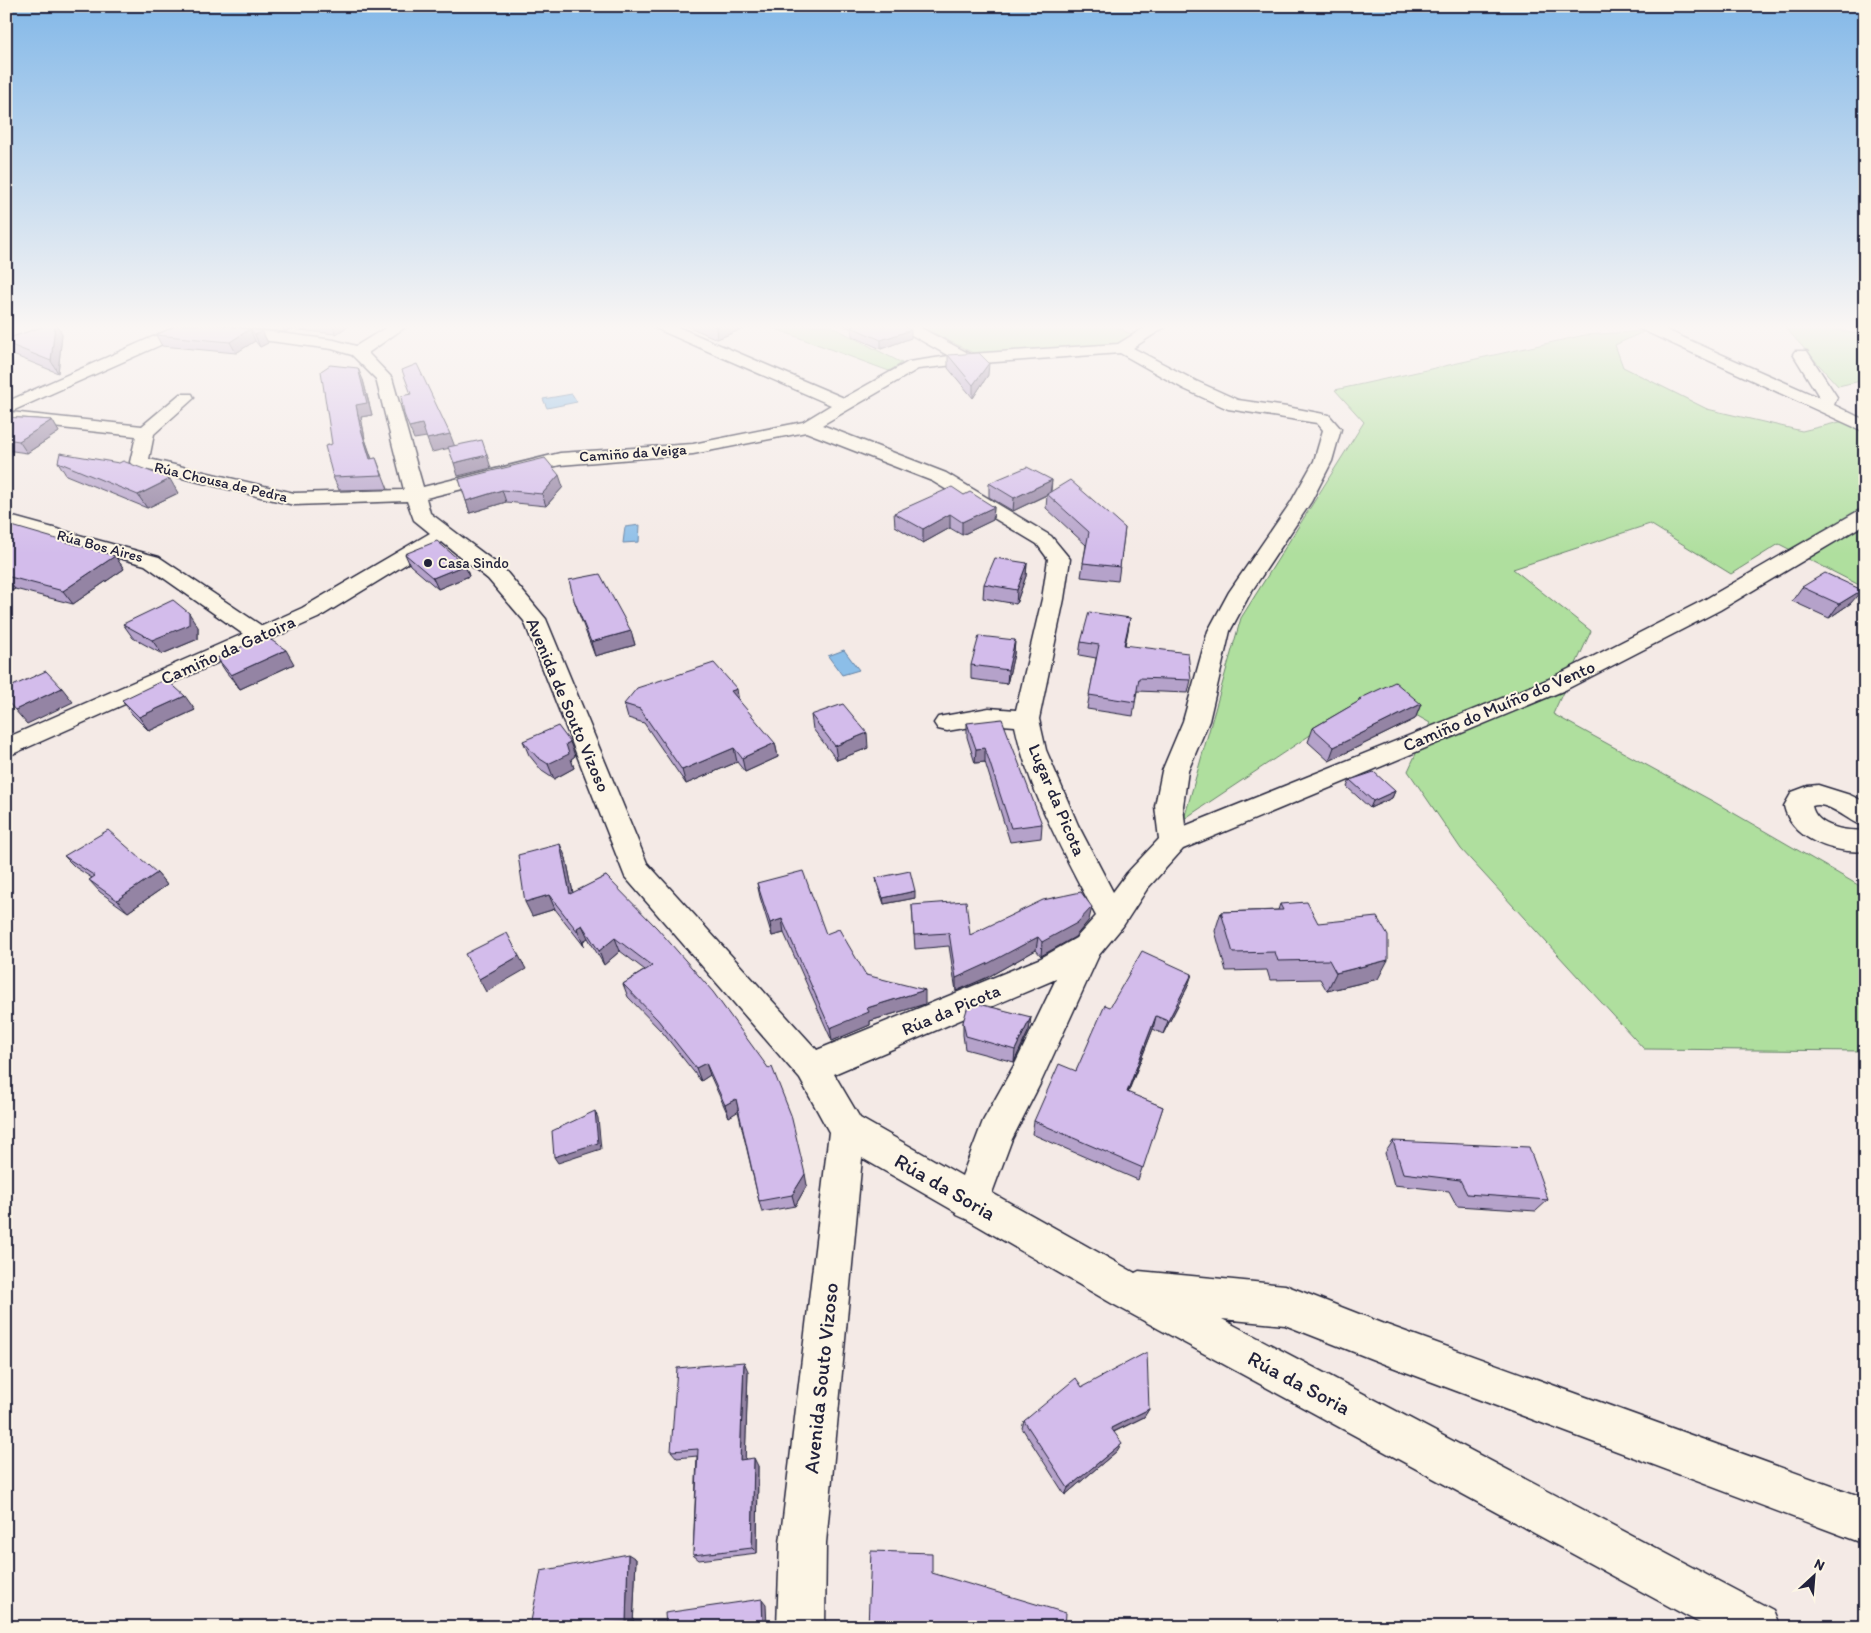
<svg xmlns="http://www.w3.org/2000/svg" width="1871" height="1633" font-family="Itim,sans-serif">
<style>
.green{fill:#afdf9e;stroke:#68806c}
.water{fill:#8cbee8;stroke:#6280a3}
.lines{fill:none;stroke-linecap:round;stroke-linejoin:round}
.minor-casing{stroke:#22223b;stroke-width:3}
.highway-casing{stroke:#22223b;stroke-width:3}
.minor{fill:#fcf5e5;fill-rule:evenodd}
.highway{fill:#fadf96;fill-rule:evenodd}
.wall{fill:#b5a2ca;stroke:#22223b}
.shaded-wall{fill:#9484a4;stroke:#22223b}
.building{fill:#d3bceb;stroke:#22223b}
.poi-dot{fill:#22223b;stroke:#fcf5e5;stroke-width:2}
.labels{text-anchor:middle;stroke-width:4;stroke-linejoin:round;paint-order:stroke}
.far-street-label{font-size:15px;fill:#22223b;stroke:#fcf5e5}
.far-poi-label{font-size:15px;fill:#22223b;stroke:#fcf5e5;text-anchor:start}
.street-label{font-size:18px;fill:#22223b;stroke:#fcf5e5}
.near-street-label{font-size:21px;fill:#22223b;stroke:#fcf5e5}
</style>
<rect width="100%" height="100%" fill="#f4eae6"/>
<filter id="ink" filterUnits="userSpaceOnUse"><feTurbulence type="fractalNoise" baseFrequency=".02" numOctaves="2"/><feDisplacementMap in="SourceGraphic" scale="10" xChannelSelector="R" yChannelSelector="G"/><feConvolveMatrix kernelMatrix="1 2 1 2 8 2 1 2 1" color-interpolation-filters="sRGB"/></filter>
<g filter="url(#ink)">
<g class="green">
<path d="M765,325H829L902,363L889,371Z"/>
<path d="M918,325H1112L1131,334L1132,338L1118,346L977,355Z"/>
<path d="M1783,325H1806L1865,335V380L1838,386Z"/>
<path d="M1645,331L1615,345L1623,367L1707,409L1802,431L1865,416V588L1779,544L1731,574L1650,524L1513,569L1591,631L1553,714L1716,803L1865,889V1051L1644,1049L1461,849L1408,771L1430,723L1375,692L1184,819L1241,618L1364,422L1335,390L1585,335Z"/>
</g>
<g class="water">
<path d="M572,394L577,402L547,408L543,399Z"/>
<path d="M640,525L639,542L623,543L625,527Z"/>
<path d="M844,650L859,670L842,675L828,656Z"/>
</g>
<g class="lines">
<g class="minor-casing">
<g id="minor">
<path d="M173,325H216L334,340L356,346L390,325H408L368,353L392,378L423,487L560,453L693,444L803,422L831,405L655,328L652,325H673L844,398L908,362L949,356L899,328L896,325H915L970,354L1118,344L1149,325H1168L1133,348L1196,381L1238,400L1287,407L1329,415L1341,429L1332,461L1311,502L1251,592L1230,631L1209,721L1188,771L1183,806L1185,826L1547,680L1704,600L1858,511L1865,509V524L1720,610L1565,690L1183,849L1147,889L1123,926L1099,955L1040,1084L1012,1139L992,1193L1135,1273L1139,1271L1285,1285L1387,1325L1865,1498V1544L1387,1365L1285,1325L1222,1319L1773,1610L1780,1627H1707L1111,1303L968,1220L957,1215L956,1212L862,1158L826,1543L825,1627H777L780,1543L829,1132L800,1079L625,877L524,621L488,579L442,542L318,618L6,757V738L243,634L145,565L6,527V515L159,557L262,626L302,608L430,533L414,520L407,501L294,505L132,466L130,462L136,436L6,422V402L175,327ZM192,331L332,349L352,355L376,379L404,490L294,493L149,459L154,434L194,398L192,394H180L142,426L10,412ZM1120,353L1184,389L1228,409L1317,423L1323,430L1314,461L1291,502L1229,592L1208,631L1183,721L1162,771L1155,806L1159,839L1127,873L1113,892L1078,825L1046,750L1039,719L1064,599L1070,559L1051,536L946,473L822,425L918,369L954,365ZM806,432L932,481L1037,544L1048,559L1042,599L1016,710L989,708L938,717L934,723L938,729L947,731L989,724L1015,726C1029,793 1065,855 1096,916L1076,938L1041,958L817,1050L647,863L546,619L504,569L430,513L426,498L560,465L693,454ZM1056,979L1016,1062L983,1121L962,1176L860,1118L834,1074Z"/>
<path d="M1635,325H1655L1820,398L1793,354L1795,351H1807L1837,397L1834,405L1865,420V432L1638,328Z"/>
<path d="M1818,785L1850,795L1865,802V827C1848,822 1829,800 1812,806C1816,827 1847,832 1865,830V851C1834,854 1791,839 1784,806L1792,792L1808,786Z"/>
</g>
</g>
<g class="highway-casing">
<path id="highway" d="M1855,325H1865V330L1858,328Z"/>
</g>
<use href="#minor" class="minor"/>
<use href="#highway" class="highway"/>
</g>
<g class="wall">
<path d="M48,325H57L62,334L58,373L8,353L6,350V339Z"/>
<path d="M178,325L262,331L268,343L260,347L255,341L236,353L162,346L156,335Z"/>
<path d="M221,325H350L336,334L290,329L285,332Z"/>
<path d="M685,325H745V328L717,339Z"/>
<path d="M843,325H901L911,338L881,349L852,336V329Z"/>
<path d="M948,355L988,375L973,398L948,368Z"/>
<path d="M363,380L372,415L361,417L365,439L372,459L376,458L388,489L339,490L333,477Z"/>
<path d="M6,417L52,420L59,432L27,453L6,450Z"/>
<path d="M58,462L178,493L147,508L66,475Z"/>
<path d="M459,479L563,487L546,506L506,502L470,513Z"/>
<path d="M1052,480L1051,492L1125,528L1118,581L1081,577L1086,545L1046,508L1047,495L1013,511L989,497V483Z"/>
<path d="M964,495L994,507L993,520L962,535L950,528L923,543L895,526L894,513Z"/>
<path d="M6,530L115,556L124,569L73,604L15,589L11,591L6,590Z"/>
<path d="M405,554L465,565L469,576L438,589L410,565Z"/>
<path d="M1027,563L1026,576L1016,604L983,598L984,584Z"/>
<path d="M1802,587L1851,603L1829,618L1792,601Z"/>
<path d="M574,600L631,631L635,645L595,656L579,614Z"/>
<path d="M1130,618L1125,645L1191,680L1188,693L1137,691L1133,716L1087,709L1096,658L1079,655L1081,642Z"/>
<path d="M123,624L198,627V639L162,654L133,638Z"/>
<path d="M1015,640L1014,654L1007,684L971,679V665Z"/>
<path d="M217,658L294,664L240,689L226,672Z"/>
<path d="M1359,699L1421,704L1415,719L1329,761L1308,742L1313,728L1358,702Z"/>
<path d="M122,700L195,710L149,731L132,714Z"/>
<path d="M624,704L775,743L778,757L745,772L737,762L686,784L644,723L628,718Z"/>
<path d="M811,715L868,748L837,760L813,729Z"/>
<path d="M967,723L1042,824L1041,838L1010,842L985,762L975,763L967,737Z"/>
<path d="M523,741L575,756L571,759L574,768L554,779L542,771L529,755Z"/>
<path d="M1350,780L1395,791L1392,798L1370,808L1347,787Z"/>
<path d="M64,856L157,873L167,885L128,912L100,892L89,880L92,878L75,867Z"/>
<path d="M566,858L573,893L606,876L807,1185L795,1206L762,1212L759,1201L738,1111L729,1117L710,1075L701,1081L663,1033L628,997L623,984L645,970L620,951L604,965L588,938L583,941L584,946L555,909L532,916Z"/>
<path d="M876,878L915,898L884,904L877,884Z"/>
<path d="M757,883L826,934L866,975L925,1004L870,1021V1025L832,1041L784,933L772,936L760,897Z"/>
<path d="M1280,904L1318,923L1378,979L1327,991L1320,979L1270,980L1267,970L1226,971L1215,931L1221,912L1278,910Z"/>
<path d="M912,905L970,935L1089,920L1075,937L1041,956L1036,950L988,977L956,991L949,946L915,949Z"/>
<path d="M1192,974L1187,988L1163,1034L1153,1029L1128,1093L1163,1107L1138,1180L1032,1134L1034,1121L1076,1071L1110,1007Z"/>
<path d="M1031,1017L1029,1030L1014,1062L965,1049L963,1035V1022Z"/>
<path d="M1393,1141L1548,1200L1536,1211L1457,1206L1449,1191L1394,1185L1385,1153Z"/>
<path d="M748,1371L745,1460L758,1466L757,1553L699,1560L693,1555L697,1456L677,1458L671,1451Z"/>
<path d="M1082,1387L1149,1409L1144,1417L1114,1432L1117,1451L1065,1495L1022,1428L1024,1421Z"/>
<path d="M636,1559L633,1626L613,1627H532L530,1626Z"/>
</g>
<g class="shaded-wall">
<path d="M55,325H57L62,334L58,373L51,361Z"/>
<path d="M282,325H288L290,329L285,332Z"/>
<path d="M332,325H350L336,334Z"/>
<path d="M722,325H745V328L717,339L716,327Z"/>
<path d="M250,329L255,341L236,353L230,342Z"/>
<path d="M911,330V338L881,349V340Z"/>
<path d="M262,331L268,343L260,347L255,335Z"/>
<path d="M989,363L988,375L973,398V385Z"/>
<path d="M358,368L363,380L372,415L361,417L365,439L376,472L370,459L360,426L356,405Z"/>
<path d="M52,420L59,432L27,453L19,441Z"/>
<path d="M422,424L427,437L414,439L409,427Z"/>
<path d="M450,434L455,447L432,452L427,439Z"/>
<path d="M487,455L491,468L458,476L454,463Z"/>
<path d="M559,475L563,487L546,506L542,494Z"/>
<path d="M170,479L178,493L147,508L138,495Z"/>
<path d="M1052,480L1050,493L1013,511L1014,498Z"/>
<path d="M502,490L506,502L470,513L466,501Z"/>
<path d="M994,507L993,520L962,535V522Z"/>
<path d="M950,514V528L923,543V529Z"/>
<path d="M115,556L124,569L73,604L63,591Z"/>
<path d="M1027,563L1026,576L1016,604L1017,590Z"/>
<path d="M465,565L469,576L438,589L433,578Z"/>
<path d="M6,578L15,589L11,591L6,585Z"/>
<path d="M1862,590L1851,603L1829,618L1839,604Z"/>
<path d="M189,613L198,627V639L162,654L152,640Z"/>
<path d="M1130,618L1128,631L1122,658L1124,645Z"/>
<path d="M631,631L635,645L595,656L591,642Z"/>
<path d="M1015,640L1014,654L1007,684L1008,670Z"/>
<path d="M286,650L294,664L240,689L231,675Z"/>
<path d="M62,688L73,702L27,724L15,710Z"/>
<path d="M737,689L739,703L731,691Z"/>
<path d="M185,696L195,710L149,731L139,717Z"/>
<path d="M1421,704L1415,719L1329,761L1334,747Z"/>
<path d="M867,733L868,748L837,760L835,746Z"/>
<path d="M570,742L575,756L571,759L574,768L554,779L548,764L566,744Z"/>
<path d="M775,743L778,757L745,772L742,758Z"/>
<path d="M734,748L737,762L686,784L682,770Z"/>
<path d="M985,748V762L975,763L976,749Z"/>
<path d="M1395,791L1392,798L1370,808L1373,801Z"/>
<path d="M560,844L566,858L576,908L570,894Z"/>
<path d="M157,873L167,885L128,912L117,900Z"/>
<path d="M915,891V898L884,904L883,898Z"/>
<path d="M549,895L555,909L532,916L525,902Z"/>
<path d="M1092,907L1089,920L1075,937L1041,956L1042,942Z"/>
<path d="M782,919L784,933L772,936L770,923Z"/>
<path d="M582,925L588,938L583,941L584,946L578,932L577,928Z"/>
<path d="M1038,937L1036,950L988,977L956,991V978Z"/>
<path d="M615,938L620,951L604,965L599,951Z"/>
<path d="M519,956L526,969L486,992L479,979Z"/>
<path d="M1388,960L1378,979L1327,991L1336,973Z"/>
<path d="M1192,974L1187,988L1163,1034L1168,1021Z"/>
<path d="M925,990V1004L870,1021V1025L832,1041L830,1028L867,1008Z"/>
<path d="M1156,1016L1153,1029L1123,1104L1127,1092Z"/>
<path d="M1031,1017L1029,1030L1014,1062L1015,1050Z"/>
<path d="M706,1063L710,1075L701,1081L696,1068Z"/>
<path d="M736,1099L739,1111L729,1117L725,1105Z"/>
<path d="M595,1111L598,1118L601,1149L558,1163L554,1157Z"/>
<path d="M805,1174L807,1185L795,1206L792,1195Z"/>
<path d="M744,1362L748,1371L745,1467L740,1460Z"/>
<path d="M1149,1409L1144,1417L1107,1435L1111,1428Z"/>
<path d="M1122,1443L1117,1451L1065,1495L1068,1488Z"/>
<path d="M754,1458L758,1466L757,1553L752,1548Z"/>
<path d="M628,1554L636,1559L633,1626L626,1622Z"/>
<path d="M762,1599L766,1604L767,1627H763Z"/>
</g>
<g class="building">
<path d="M48,325H55L51,361L6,343V339Z"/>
<path d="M178,325H216L262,331L255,335L250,329L230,342L156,335Z"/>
<path d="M710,325H722L716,327Z"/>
<path d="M858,325H901L911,330L881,340L851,327Z"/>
<path d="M979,353L989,363L973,385L948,355Z"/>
<path d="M417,364L450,434L427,439L422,424L409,427L404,414L401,396L411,394L402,370Z"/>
<path d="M330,365L358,368L367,403L356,405L360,426L370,459L376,458L382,475L333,477L325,446L332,444L321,371Z"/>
<path d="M6,417L52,420L19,441L6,439Z"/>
<path d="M482,440L487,455L454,463L448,447Z"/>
<path d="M60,453L119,463L123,461L170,479L138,495L58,462Z"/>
<path d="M545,458L559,475L542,494L502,490L466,501L459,479Z"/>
<path d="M1027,467L1052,480L1014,498L989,483Z"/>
<path d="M1070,480L1125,528L1120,567L1083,563L1089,532L1047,494Z"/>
<path d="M952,487L964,495L970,492L994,507L962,522L950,514L923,529L894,513Z"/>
<path d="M12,526L115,556L63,591L6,576V530Z"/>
<path d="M437,541L465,565L433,578L405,554Z"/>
<path d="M995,558L1027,563L1017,590L984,584Z"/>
<path d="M1825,573L1862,590L1839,604L1802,587Z"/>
<path d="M600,574L631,631L591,642L574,600L569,580Z"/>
<path d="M173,600L189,613V625L152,640L123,624Z"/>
<path d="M1089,612L1130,618L1124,645L1188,653L1191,680L1139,678L1135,702L1089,695L1099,645L1081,642Z"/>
<path d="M265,636L286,650L231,675L217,658Z"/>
<path d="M979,636L1015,640L1008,670L971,665Z"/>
<path d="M714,663L737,689L731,691L775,743L742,758L734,748L682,770L640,709L624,704L637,688Z"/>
<path d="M46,671L62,688L15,710L6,700V689Z"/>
<path d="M166,679L185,696L139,717L122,700Z"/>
<path d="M1395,682L1421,704L1334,747L1313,728L1361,700L1359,699Z"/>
<path d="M843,704L867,733L835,746L811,715Z"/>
<path d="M1002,719L1042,824L1011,828L985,748L976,749L967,723Z"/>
<path d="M558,726L570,742L566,744L569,754L548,764L537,757L523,741Z"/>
<path d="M1374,772L1395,791L1373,801L1350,780Z"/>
<path d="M108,830L157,873L117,900L89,880L95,876L64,856Z"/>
<path d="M560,844L570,894L606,876L657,928L713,992L769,1069L772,1067L791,1115L805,1174L792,1195L759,1201L736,1099L725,1105L706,1063L696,1068L658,1020L623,984L652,966L615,938L599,951L582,925L577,928L578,932L549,895L525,902L518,855Z"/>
<path d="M803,871L826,934L839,929L866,975L925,990L867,1008L869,1012L830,1028L782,919L770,923L757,883Z"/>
<path d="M910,871L915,891L883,898L876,878Z"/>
<path d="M1081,892L1092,907L1077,923L1042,942L1038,937L989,963L956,978L949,933L914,935L912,905L966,901L970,935L1043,900Z"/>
<path d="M1307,902L1318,923L1377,917L1388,936V960L1336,973L1329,960L1278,961L1275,952L1233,953L1221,912L1283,910L1280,904Z"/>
<path d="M507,933L519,956L479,979L465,954Z"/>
<path d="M1142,951L1192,974L1168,1021L1156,1016L1127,1092L1163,1107L1143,1168L1034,1121L1059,1064L1076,1071L1105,1005L1110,1007Z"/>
<path d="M975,1003L1031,1017L1015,1050L966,1036L963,1022L968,1006Z"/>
<path d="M595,1111L598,1143L554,1157L552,1131Z"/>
<path d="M1393,1141L1529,1147L1548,1200L1467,1194L1460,1180L1403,1173Z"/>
<path d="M1147,1352L1149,1409L1111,1428L1122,1443L1068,1488L1024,1421L1076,1378L1082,1387Z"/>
<path d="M744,1362L740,1460L754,1458L752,1548L693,1555L698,1449L671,1451L677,1368Z"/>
<path d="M871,1551L932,1553V1573L1066,1613L1065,1627H868Z"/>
<path d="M628,1554L626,1622L530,1626L541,1571Z"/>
<path d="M762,1599L763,1627H666L665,1613Z"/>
<path d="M845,1622L855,1627H844Z"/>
</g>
</g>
<linearGradient id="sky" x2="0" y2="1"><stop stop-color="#83b8e8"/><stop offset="0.59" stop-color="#faf6f4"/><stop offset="1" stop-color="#faf6f4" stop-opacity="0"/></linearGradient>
<rect width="1871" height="554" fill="url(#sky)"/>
<circle class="poi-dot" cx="428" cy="563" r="5"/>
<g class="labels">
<g class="far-street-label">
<text transform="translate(633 453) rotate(-4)" y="5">Camiño da Veiga</text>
<text transform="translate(221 482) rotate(13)" y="5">Rúa Chousa de Pedra</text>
<text transform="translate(100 546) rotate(15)" y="5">Rúa Bos Aires</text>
</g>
<g class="far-poi-label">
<text x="438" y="568">Casa Sindo</text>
</g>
<g class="street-label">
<text transform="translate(228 650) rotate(-24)" y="6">Camiño da Gatoira</text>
<text transform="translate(568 705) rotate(67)" y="6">Avenida de Souto Vizoso</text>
<text transform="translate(1499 706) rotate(-23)" y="6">Camiño do Muíño do Vento</text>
<text transform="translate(1057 800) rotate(67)" y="6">Lugar da Picota</text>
<text transform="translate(951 1010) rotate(-23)" y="6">Rúa da Picota</text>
</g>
<g class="near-street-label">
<text transform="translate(945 1187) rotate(30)" y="7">Rúa da Soria</text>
<text transform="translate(821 1378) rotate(-84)" y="7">Avenida Souto Vizoso</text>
<text transform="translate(1299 1383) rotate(28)" y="7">Rúa da Soria</text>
</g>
</g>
<rect width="1871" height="1633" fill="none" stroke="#fcf5e5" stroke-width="25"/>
<rect x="12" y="12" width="1846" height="1608" fill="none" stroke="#22223b" stroke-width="2" filter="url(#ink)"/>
<g transform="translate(1814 1576) rotate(26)" stroke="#fcf5e5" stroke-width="4" paint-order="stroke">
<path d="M0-4L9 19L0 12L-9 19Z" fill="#22223b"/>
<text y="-8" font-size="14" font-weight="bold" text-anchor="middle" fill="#22223b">N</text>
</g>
</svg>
